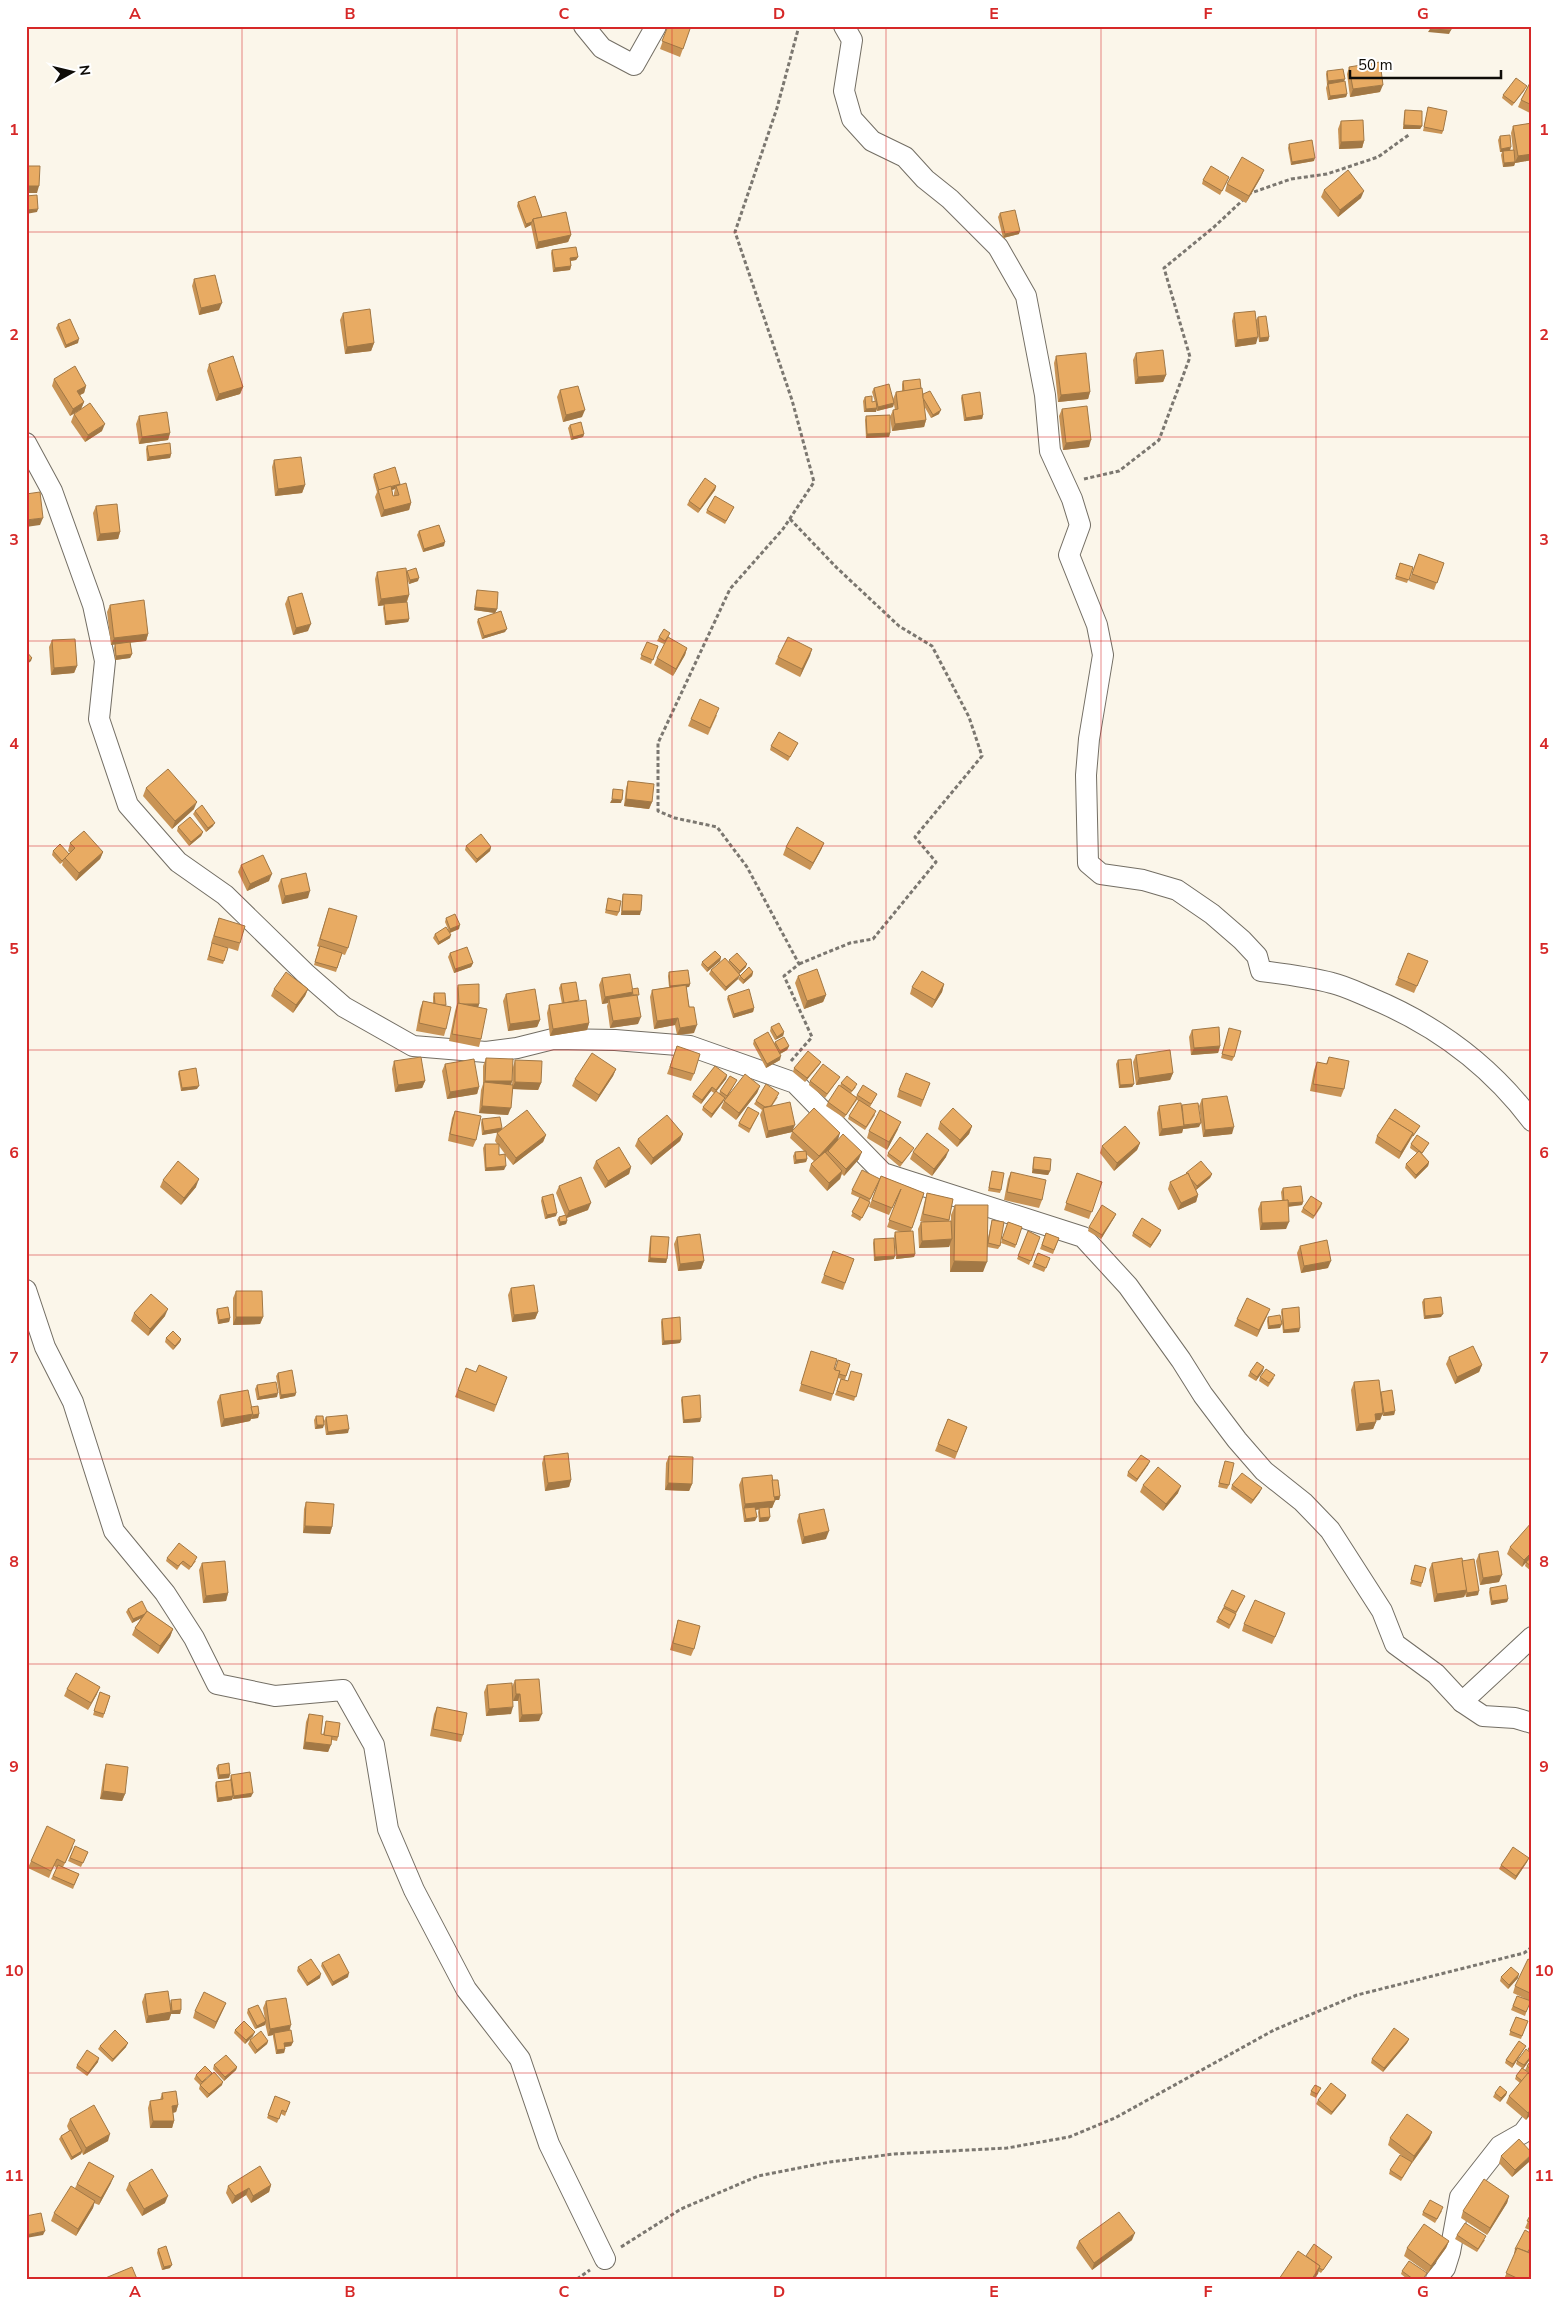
<svg xmlns="http://www.w3.org/2000/svg" width="1558" height="2305" font-family="'Nunito Sans',sans-serif">
<style>
.lines{fill:none;stroke-linecap:round;stroke-linejoin:round}
.minor-casing{stroke:#736e64;stroke-width:22}
.path{stroke:#7b7770;stroke-width:3;stroke-dasharray:4 2.5;stroke-linecap:butt}
.minor{stroke:#fff;stroke-width:20}
.wall{fill:#c89355;fill-rule:evenodd}
.shaded-wall{fill:#a27845}
.building{fill:#e8ab63;stroke:#a27845}
.grid{fill:none;stroke:#d62828;stroke-width:1;stroke-opacity:0.55}
.neatline{fill:none;stroke:#d62828;stroke-width:2}
.grid-label{font-size:16px;text-anchor:middle;font-weight:bold;fill:#d62828}
</style>
<rect width="100%" height="100%" fill="#fbf6ea"/>
<g class="lines">
<g class="minor-casing">
<g id="minor">
<path d="M584,26L602,48L634,65L656,26"/>
<path d="M844,26L852,40L844,91L852,119L872,141L905,157L925,179L950,199L998,247L1026,296L1045,395L1050,451L1072,499L1080,525L1069,555L1097,625L1103,655L1089,739L1086,775L1088,863L1101,874L1143,880L1177,890L1212,914L1242,940L1257,956L1261,971C1285,974 1309,977 1332,983C1345,986 1359,993 1371,998C1436,1025 1490,1065 1532,1121"/>
<path d="M26,443L52,491L93,605L105,661L99,719L128,805L178,862L225,895L305,973L344,1007L413,1046L486,1052L517,1048L553,1039L615,1040L690,1046L795,1083L883,1173L1083,1237L1128,1286L1181,1360L1203,1395L1237,1440L1264,1471L1303,1502L1330,1530L1382,1611L1395,1644L1436,1674L1462,1702L1483,1716L1515,1718L1532,1723"/>
<path d="M26,1290L45,1347L73,1402L114,1531L165,1593L194,1638L217,1684L275,1696L343,1690L374,1745L388,1829L414,1890L466,1989L520,2059L549,2144L605,2259"/>
<path d="M1462,1702L1532,1637"/>
<path d="M1436,2279L1445,2268L1450,2252L1460,2197L1500,2146L1523,2133L1532,2121"/>
</g>
</g>
<g class="path">
<path d="M1248,194L1291,179L1327,174L1378,157L1410,134"/>
<path d="M1084,479L1119,471L1159,440L1190,357L1164,268L1214,227L1244,199"/>
<path d="M790,519L837,568L899,626L932,646L969,717L982,756L915,837L936,862L873,939L850,943L799,964"/>
<path d="M791,1061L812,1037L784,976L799,964L747,867L717,827L675,818L658,811V743L730,589L783,529L814,482L792,400L735,232L777,108L799,26"/>
<path d="M621,2247L681,2209L758,2176L830,2162L894,2154L1007,2148L1069,2137L1115,2118L1274,2030L1357,1995L1524,1953L1532,1947"/>
<path d="M577,2279L590,2270"/>
</g>
<use href="#minor" class="minor"/>
</g>
<g class="wall">
<path d="M668,26H691L680,57L660,49Z"/>
<path d="M1349,67L1380,92L1350,97L1347,74Z"/>
<path d="M1327,71L1344,82L1347,94L1346,97L1328,100L1326,88L1327,85L1326,74Z"/>
<path d="M1532,79V114L1518,107L1521,100Z"/>
<path d="M1525,90L1512,106L1502,98L1503,95Z"/>
<path d="M1428,107L1443,131L1442,134L1423,131Z"/>
<path d="M1405,110L1422,126L1420,129H1403L1404,114Z"/>
<path d="M1341,121L1364,141L1362,148L1339,149L1338,129Z"/>
<path d="M1532,123V160L1515,163L1514,166L1503,167L1501,155L1502,152H1500L1498,140L1500,136L1510,150H1513L1511,133L1513,126Z"/>
<path d="M1289,144L1314,161L1291,165L1288,148Z"/>
<path d="M1229,177L1220,195L1202,184L1203,180Z"/>
<path d="M1261,177L1246,203L1225,191L1227,184Z"/>
<path d="M1324,190L1361,198L1338,217L1321,197Z"/>
<path d="M518,202L571,235L568,242L536,249L531,225L525,228L517,206Z"/>
<path d="M1000,213L1019,234L1003,238L998,217Z"/>
<path d="M552,250L578,257L576,260L571,261V266L570,270L553,272L551,253Z"/>
<path d="M194,279L219,310L199,315L192,286Z"/>
<path d="M343,313L374,343L371,351L345,354L340,320Z"/>
<path d="M1234,313L1256,344L1235,347L1232,321Z"/>
<path d="M1258,317L1269,337L1268,341L1259,342L1256,320Z"/>
<path d="M58,324L78,343L65,348L56,328Z"/>
<path d="M1136,353L1166,375L1163,382L1135,384L1133,360Z"/>
<path d="M1056,356L1090,392L1088,399L1058,402L1054,363Z"/>
<path d="M209,364L243,387L240,394L216,401L207,371Z"/>
<path d="M54,379L86,386L84,393L80,395L84,402L81,409L70,416L52,386Z"/>
<path d="M903,381L921,389L923,394L939,414L931,418L924,406L926,420L924,427L892,431L890,417L893,410H895L893,399L896,392L902,391V384Z"/>
<path d="M874,388L894,403L893,407L877,411L876,409V412H864L863,401L865,397L872,402H875L872,392Z"/>
<path d="M560,390L582,417L563,422L557,397Z"/>
<path d="M962,395L983,415L982,419L964,421L961,398Z"/>
<path d="M1062,409L1089,447L1063,450L1059,416Z"/>
<path d="M74,414L102,431L85,442L71,422Z"/>
<path d="M139,416L170,433L168,440L139,444L136,424Z"/>
<path d="M866,416L890,433L889,437L866,438L865,420Z"/>
<path d="M570,425L584,434L583,437L571,440L568,428Z"/>
<path d="M147,446L171,454L170,458L147,461L146,449Z"/>
<path d="M274,460L305,485L302,493L275,496L272,467Z"/>
<path d="M374,474L400,484V485L411,503L409,510L381,517L375,497L377,492L373,477ZM395,489L394,493V496H393L392,490Z"/>
<path d="M716,486L715,490L698,513L687,505L689,501Z"/>
<path d="M96,506L120,532L118,539L97,541L93,513Z"/>
<path d="M734,507L725,524L706,513L707,510Z"/>
<path d="M419,531L444,546L423,552L417,535Z"/>
<path d="M1419,554L1444,563L1434,590L1409,581Z"/>
<path d="M1400,563L1413,567L1407,583L1395,579Z"/>
<path d="M407,571L418,581L409,584L407,578L409,595L407,602L409,619L408,622L385,625L383,608L384,605L378,606L375,579L377,572L406,573Z"/>
<path d="M477,590L497,609L495,613L474,610L476,594Z"/>
<path d="M288,597L308,631L293,635L285,604Z"/>
<path d="M110,605L148,634L146,641L130,642L132,654L130,658L115,660L114,648L115,644L111,645L107,612Z"/>
<path d="M478,619L505,632L482,639L477,622Z"/>
<path d="M669,636L664,644L657,641L659,637Z"/>
<path d="M52,640L77,666L74,673L51,675L49,647Z"/>
<path d="M647,642L658,646L651,664L640,659Z"/>
<path d="M687,648L685,655L673,676L654,665L657,658Z"/>
<path d="M812,649L800,677L775,664L778,657Z"/>
<path d="M717,715L708,735L688,726L691,719Z"/>
<path d="M798,743L788,761L770,750L771,746Z"/>
<path d="M628,781L652,802L649,809L624,806L626,788Z"/>
<path d="M146,788L194,809L172,829L143,796Z"/>
<path d="M195,811L213,826L206,832L193,814Z"/>
<path d="M178,827L203,832L201,836L189,846L177,831Z"/>
<path d="M70,843L103,852L100,859L76,881L62,865L63,862L60,864L52,855L53,851L69,854L70,853L68,851Z"/>
<path d="M824,843L821,850L810,870L783,855L786,847Z"/>
<path d="M466,846L491,847L490,851L476,863L465,850Z"/>
<path d="M241,865L269,881L247,891L238,872Z"/>
<path d="M281,879L308,898L282,904L278,886Z"/>
<path d="M623,894L640,915H621L622,898Z"/>
<path d="M608,898L619,912L617,916L605,913Z"/>
<path d="M329,908L348,948L345,955L342,954L336,972L314,965L319,947L317,946Z"/>
<path d="M219,918L240,943L238,951L213,943L228,948L223,964L207,960L212,943H211Z"/>
<path d="M446,918L459,929L450,933V938L438,945L433,938L435,934L448,929L445,922Z"/>
<path d="M450,953L473,963L471,967L454,973L448,957Z"/>
<path d="M721,957L720,961L707,972L701,965L702,962Z"/>
<path d="M729,960L746,967L739,974L738,979L725,991L709,974L711,970L728,962Z"/>
<path d="M1428,961L1414,993L1395,985L1398,978Z"/>
<path d="M669,972L690,984L689,987H686L694,1033L677,1035L675,1025L654,1029L650,997L652,990L669,987L668,976Z"/>
<path d="M753,972L752,976L743,984L738,979L740,976Z"/>
<path d="M798,976L826,995L823,1002L804,1009L795,983Z"/>
<path d="M602,978L632,989L638,998V1024L610,1028L607,1006L608,1003L602,1004L599,985Z"/>
<path d="M561,984L578,1001L589,1023L587,1030L550,1036L547,1013L549,1005L562,1004L559,988Z"/>
<path d="M944,984L942,992L932,1008L910,994L912,987Z"/>
<path d="M458,985L479,1004L478,1007L481,1039L479,1047L449,1041L455,1011L457,1004V988Z"/>
<path d="M274,989H308L305,996L293,1013L271,996Z"/>
<path d="M434,993L446,1005V1029L444,1036L416,1031L420,1009L423,1001L433,1003V997Z"/>
<path d="M506,994L540,1020L537,1027L508,1031L503,1001Z"/>
<path d="M728,996L754,1008L753,1012L733,1018L727,999Z"/>
<path d="M771,1027L784,1032L783,1036L775,1040L770,1031Z"/>
<path d="M1192,1030L1220,1046L1218,1053L1191,1055L1189,1037Z"/>
<path d="M1228,1032L1234,1057L1232,1061L1221,1058Z"/>
<path d="M754,1040L774,1044L775,1042L789,1046L787,1050L780,1054V1060L766,1068L753,1044Z"/>
<path d="M677,1046L694,1074L691,1081L667,1074Z"/>
<path d="M1136,1055L1173,1073L1170,1080L1136,1085L1133,1062Z"/>
<path d="M1329,1057L1344,1089L1341,1097L1310,1091L1314,1070L1317,1062L1326,1064Z"/>
<path d="M486,1058L512,1081L511,1085H512L513,1067L515,1060L541,1083L538,1090L513,1089L508,1115L479,1113L481,1090L483,1084V1066Z"/>
<path d="M1118,1060L1134,1084L1132,1087L1119,1088L1116,1064Z"/>
<path d="M394,1061L425,1081L422,1088L395,1092L392,1069Z"/>
<path d="M821,1062L819,1065L805,1082L793,1072L794,1068Z"/>
<path d="M445,1064L479,1087L477,1094L447,1099L442,1071Z"/>
<path d="M616,1069L613,1076L596,1102L572,1086L575,1079Z"/>
<path d="M179,1071L197,1089L181,1091L178,1074Z"/>
<path d="M727,1075L726,1079L716,1092L719,1094L720,1091L737,1080L729,1094L760,1086L757,1093L736,1120L721,1108L725,1099H724L723,1102L711,1118L702,1110L703,1107L714,1093L711,1091L701,1104L692,1097L693,1094Z"/>
<path d="M840,1077L838,1080L825,1098L809,1085L810,1081Z"/>
<path d="M841,1083L856,1087L851,1093L856,1097L857,1095L877,1094L870,1107L875,1115L865,1130L848,1119L849,1116L859,1101L857,1100L844,1118L826,1106L828,1102L840,1086Z"/>
<path d="M930,1083L921,1107L897,1097L899,1090Z"/>
<path d="M778,1097L772,1106L793,1130L838,1140L859,1159L844,1176L842,1174L840,1179L827,1191L809,1171L811,1164L814,1161L806,1154L807,1159L806,1162L794,1164L793,1156L795,1152L804,1151L790,1138L792,1132L766,1138L760,1115L762,1110L754,1104L756,1101Z"/>
<path d="M1202,1099L1232,1134L1203,1137L1199,1106Z"/>
<path d="M1159,1106L1199,1127L1183,1129L1182,1133L1159,1136L1157,1113Z"/>
<path d="M455,1111L476,1140L473,1147L448,1141L452,1118Z"/>
<path d="M759,1113L749,1133L738,1126L739,1123Z"/>
<path d="M482,1119L502,1128L501,1130L546,1135L543,1142L513,1165L505,1155L504,1170L485,1171L483,1148L485,1144H497L495,1141L497,1133L499,1132L482,1135L481,1123ZM499,1146L505,1154L499,1155Z"/>
<path d="M940,1122L972,1126L969,1134L957,1147L938,1129Z"/>
<path d="M1420,1126L1418,1129L1411,1139L1399,1159L1375,1143L1377,1136Z"/>
<path d="M898,1129L887,1150L867,1138L869,1131Z"/>
<path d="M683,1134L680,1141L651,1165L635,1146L638,1139Z"/>
<path d="M1140,1143L1137,1150L1114,1171L1100,1153L1102,1146Z"/>
<path d="M1429,1143L1422,1154L1429,1162L1428,1166L1415,1179L1405,1168L1406,1164L1417,1153L1410,1148L1411,1144Z"/>
<path d="M912,1151L900,1167L887,1156L888,1153Z"/>
<path d="M913,1152L946,1157L932,1176L910,1159Z"/>
<path d="M1034,1157L1050,1171L1048,1175L1032,1173L1033,1161Z"/>
<path d="M596,1161L631,1167L629,1174L605,1188L593,1168Z"/>
<path d="M992,1171L1001,1190L1000,1193L988,1191Z"/>
<path d="M1011,1172L1042,1200L1039,1208L1004,1200L1008,1179Z"/>
<path d="M1077,1173L1102,1182L1089,1219L1064,1210Z"/>
<path d="M1186,1173L1212,1174L1210,1178L1196,1190L1198,1195L1196,1202L1178,1210L1168,1189L1170,1182L1186,1174Z"/>
<path d="M881,1176L924,1193L911,1231L915,1254L914,1257L896,1259L894,1236L895,1232H901L887,1227L898,1196L889,1215L869,1207Z"/>
<path d="M880,1179L869,1202H870L869,1206L860,1221L851,1216L860,1198L851,1194L852,1190Z"/>
<path d="M163,1180L196,1187L181,1205L160,1187Z"/>
<path d="M559,1186L588,1210L567,1218V1221L566,1224L559,1226L557,1220L559,1217L565,1215L556,1193Z"/>
<path d="M1283,1188L1303,1202L1302,1205L1288,1207L1286,1229L1260,1230L1258,1209L1261,1202L1282,1201L1281,1192Z"/>
<path d="M927,1193L953,1199L949,1221L951,1223V1215L955,1205L987,1242L992,1220L1000,1246L998,1249L987,1247L983,1272H950V1244L949,1247L919,1248L918,1229L921,1222H924L920,1221L925,1200Z"/>
<path d="M542,1197L556,1216L545,1219L541,1201Z"/>
<path d="M1322,1203L1321,1207L1313,1219L1301,1212L1303,1208Z"/>
<path d="M1116,1214L1114,1218L1101,1239L1088,1231L1089,1227Z"/>
<path d="M1008,1222L1022,1227L1015,1248L1001,1243Z"/>
<path d="M1028,1231L1040,1237L1029,1265L1017,1259Z"/>
<path d="M1046,1233L1059,1238L1053,1254L1040,1249Z"/>
<path d="M1133,1233H1160L1150,1248L1132,1236Z"/>
<path d="M651,1236L667,1259L666,1263L648,1262L650,1239Z"/>
<path d="M677,1237L704,1261L701,1269L678,1271L674,1244Z"/>
<path d="M874,1239L894,1259L874,1261L873,1243Z"/>
<path d="M1300,1246L1328,1268L1301,1273L1297,1253Z"/>
<path d="M833,1251L854,1259L843,1290L821,1283Z"/>
<path d="M1038,1253L1050,1258L1044,1272L1032,1267Z"/>
<path d="M511,1288L538,1312L535,1319L512,1322L508,1295Z"/>
<path d="M236,1291L263,1317L260,1324L233,1325V1298Z"/>
<path d="M1424,1299L1441,1317L1424,1319L1422,1302Z"/>
<path d="M217,1309L230,1318L229,1322L218,1324L216,1313Z"/>
<path d="M1282,1309L1299,1332L1283,1333L1281,1312Z"/>
<path d="M134,1313L165,1316L148,1336L131,1321Z"/>
<path d="M1267,1316L1257,1337L1234,1326L1237,1319Z"/>
<path d="M1268,1317L1280,1328L1268,1329L1267,1321Z"/>
<path d="M662,1319L681,1340L680,1343L662,1345L661,1322Z"/>
<path d="M166,1338L181,1339L180,1342L173,1350L165,1342Z"/>
<path d="M811,1351L834,1369L850,1364L845,1380L838,1378L831,1401L799,1391Z"/>
<path d="M1449,1357L1482,1365L1479,1372L1455,1384L1446,1364Z"/>
<path d="M466,1368L476,1372L507,1377L494,1412L455,1397Z"/>
<path d="M1263,1371L1256,1381L1248,1376L1250,1372Z"/>
<path d="M278,1373L296,1393L295,1396L280,1399L276,1376Z"/>
<path d="M862,1374L854,1401L835,1395L841,1379L848,1381Z"/>
<path d="M1260,1377L1274,1378L1268,1387L1259,1381Z"/>
<path d="M1354,1382L1381,1393L1395,1411L1394,1415L1383,1416L1382,1414L1380,1420H1376V1422L1373,1429L1356,1431L1351,1390Z"/>
<path d="M257,1385L277,1397L257,1400L255,1389Z"/>
<path d="M220,1395L251,1407L259,1414L258,1418L251,1419L250,1421L221,1427L217,1402Z"/>
<path d="M682,1397L701,1418L700,1422L683,1423L681,1400Z"/>
<path d="M316,1416L323,1428L315,1429L314,1420Z"/>
<path d="M326,1417L348,1433L326,1435L324,1421Z"/>
<path d="M948,1419L967,1427L955,1459L935,1451Z"/>
<path d="M544,1456L571,1480L569,1487L545,1491L542,1463Z"/>
<path d="M669,1456L692,1484L689,1491L665,1490L666,1463Z"/>
<path d="M1150,1461L1148,1465L1136,1482L1127,1476L1128,1472Z"/>
<path d="M1225,1461L1229,1485L1227,1489L1218,1487Z"/>
<path d="M742,1478L772,1480L780,1496L779,1500H775L772,1508H769L770,1517L768,1521L759,1522L758,1512L759,1509L755,1510V1521L744,1522L739,1485Z"/>
<path d="M1143,1485L1178,1493L1163,1511L1140,1492Z"/>
<path d="M1232,1485L1260,1492L1251,1504L1231,1489Z"/>
<path d="M306,1502L332,1527L330,1534L303,1533L304,1509Z"/>
<path d="M799,1514L826,1539L802,1544L797,1521Z"/>
<path d="M1510,1547L1532,1556L1522,1567L1507,1554Z"/>
<path d="M1479,1554L1499,1582L1480,1585L1476,1561Z"/>
<path d="M1532,1557V1570L1531,1571L1525,1566L1526,1562Z"/>
<path d="M167,1558L196,1561L189,1570L181,1564L177,1570L166,1561Z"/>
<path d="M1462,1561L1478,1595L1466,1597L1465,1594L1464,1597L1434,1602L1429,1570L1432,1563Z"/>
<path d="M202,1563L228,1593L226,1601L203,1603L199,1570Z"/>
<path d="M1415,1565L1422,1583L1421,1587L1410,1584Z"/>
<path d="M1490,1588L1508,1599L1507,1602L1491,1605L1489,1592Z"/>
<path d="M1243,1600L1236,1614L1235,1618L1229,1629L1216,1622L1224,1606Z"/>
<path d="M128,1609L147,1611L173,1629L170,1637L158,1654L132,1635L135,1628L141,1618L132,1623L126,1612Z"/>
<path d="M678,1620L694,1649L691,1656L670,1650Z"/>
<path d="M1283,1620L1272,1644L1242,1631L1244,1624Z"/>
<path d="M515,1680L539,1721L519,1722L518,1701H513L512,1687Z"/>
<path d="M487,1685L511,1714L486,1716L484,1692Z"/>
<path d="M67,1689L97,1694L88,1710L64,1696Z"/>
<path d="M100,1692L110,1696L103,1718L93,1715Z"/>
<path d="M437,1707L463,1735L461,1742L430,1736L434,1714Z"/>
<path d="M309,1714L321,1734L323,1735L326,1721L338,1737L337,1741L332,1740L328,1752L303,1749L306,1722Z"/>
<path d="M106,1764L125,1794L122,1801L100,1799L104,1771Z"/>
<path d="M218,1765L230,1774L229,1778L218,1779L216,1768Z"/>
<path d="M231,1775L251,1797L233,1799V1797L232,1800L217,1802L215,1786L216,1782L230,1780Z"/>
<path d="M75,1846L88,1852L81,1867L68,1861Z"/>
<path d="M73,1847L63,1867L79,1874L73,1889L51,1879L57,1868L54,1866L49,1878L28,1868L31,1861Z"/>
<path d="M1529,1858L1527,1862L1515,1880L1499,1869L1501,1865Z"/>
<path d="M1532,1961V2002L1530,2001L1525,2016L1511,2010L1517,1996L1526,1999L1513,1993L1515,1986Z"/>
<path d="M322,1963L348,1977L332,1986L321,1966Z"/>
<path d="M298,1967L320,1978L307,1986L297,1971Z"/>
<path d="M1501,1977L1518,1978L1508,1989L1500,1981Z"/>
<path d="M145,1994L170,2004L171,2000L181,2010L180,2014H171L169,2020L146,2023L142,2002Z"/>
<path d="M266,2001L289,2030L293,2042L291,2046L285,2047V2049L284,2053L276,2054L273,2037V2035L268,2036L265,2023V2025L255,2029L247,2013L248,2009L265,2019L263,2008Z"/>
<path d="M226,2003L223,2010L214,2029L193,2018L195,2011Z"/>
<path d="M1516,2017L1528,2021L1521,2039L1509,2035Z"/>
<path d="M235,2030L253,2036L245,2044L234,2033Z"/>
<path d="M1409,2039L1407,2043L1383,2072L1371,2063L1372,2059Z"/>
<path d="M250,2040L268,2041L267,2044L255,2054L248,2044Z"/>
<path d="M1532,2044V2056L1523,2069L1531,2076L1532,2075L1525,2070L1527,2066L1532,2059V2113L1526,2120L1506,2103L1509,2096L1520,2083L1515,2079L1516,2076L1522,2068L1516,2064L1517,2061L1528,2051Z"/>
<path d="M100,2046L126,2047L112,2062L98,2049Z"/>
<path d="M1526,2046L1524,2049L1512,2068L1505,2063L1506,2060Z"/>
<path d="M98,2062L87,2076L76,2068L77,2065Z"/>
<path d="M214,2065L237,2067L236,2070L224,2081L213,2069Z"/>
<path d="M196,2075L222,2085L207,2098L199,2089L200,2085L194,2079Z"/>
<path d="M1321,2088L1316,2098L1310,2095L1311,2091Z"/>
<path d="M1507,2092L1506,2095L1500,2102L1493,2097L1495,2093Z"/>
<path d="M162,2093L178,2105L176,2112L173,2113L174,2121L172,2128H150L148,2108L150,2101L160,2100Z"/>
<path d="M1346,2095L1345,2098L1331,2115L1316,2104L1318,2100Z"/>
<path d="M275,2096L290,2102L285,2116L281,2114L277,2123L267,2118Z"/>
<path d="M70,2119L108,2141L83,2155L82,2152L81,2154L71,2160L59,2139L61,2136L69,2131L67,2126Z"/>
<path d="M1432,2132L1429,2139L1412,2163L1401,2181L1389,2174L1390,2170L1406,2159L1388,2145L1390,2138Z"/>
<path d="M1501,2156L1530,2161L1512,2177L1499,2163Z"/>
<path d="M111,2183L99,2205L94,2203L93,2208L76,2236L51,2221L54,2213L75,2188L77,2184Z"/>
<path d="M129,2183L165,2203L142,2216L126,2190Z"/>
<path d="M271,2185L269,2192L251,2203L246,2195L232,2204L226,2193L228,2186Z"/>
<path d="M1509,2196L1507,2203L1487,2235L1461,2218L1463,2211Z"/>
<path d="M1442,2211L1435,2223L1422,2215L1423,2212Z"/>
<path d="M1532,2212V2231L1525,2228Z"/>
<path d="M1532,2234V2245L1528,2252L1530,2253L1532,2277L1531,2279H1504L1515,2254L1514,2253L1515,2249Z"/>
<path d="M1457,2235L1485,2240L1477,2252L1455,2239Z"/>
<path d="M1132,2240L1092,2270L1076,2248L1079,2241Z"/>
<path d="M1449,2241L1446,2248L1428,2273L1404,2256L1407,2248Z"/>
<path d="M158,2249L170,2268L162,2270L157,2253Z"/>
<path d="M1306,2256L1330,2260L1321,2273L1318,2271V2274Z"/>
<path d="M1402,2271L1425,2277L1424,2279H1407L1401,2274Z"/>
</g>
<g class="shaded-wall">
<path d="M1430,29L1451,30L1449,34L1428,32Z"/>
<path d="M1345,79L1343,83L1327,85L1328,81Z"/>
<path d="M1383,85L1380,92L1350,97L1353,89Z"/>
<path d="M1347,94L1346,97L1328,100L1330,96Z"/>
<path d="M1404,125L1422,126L1420,129H1403Z"/>
<path d="M1364,141L1362,148L1339,149L1341,142Z"/>
<path d="M1511,147L1510,151L1500,152L1501,149Z"/>
<path d="M1532,154V160L1515,163L1514,166L1503,167L1504,163L1515,162L1518,156Z"/>
<path d="M1315,158L1314,161L1291,165L1292,162Z"/>
<path d="M1264,170L1261,177L1246,203L1249,196Z"/>
<path d="M26,186H39L37,193H26Z"/>
<path d="M1364,191L1361,198L1338,217L1340,210Z"/>
<path d="M38,209L37,212L26,214V210Z"/>
<path d="M532,222L531,225L525,228L526,224Z"/>
<path d="M1020,231L1019,234L1003,238L1005,234Z"/>
<path d="M571,235L568,242L536,249L538,242Z"/>
<path d="M578,257L576,260L569,261L570,258Z"/>
<path d="M571,266L570,270L553,272L555,268Z"/>
<path d="M222,303L219,310L199,315L201,308Z"/>
<path d="M1258,337L1256,344L1235,347L1237,340Z"/>
<path d="M1269,337L1268,341L1259,342L1260,338Z"/>
<path d="M79,339L78,343L65,348L66,345Z"/>
<path d="M374,343L371,351L345,354L347,347Z"/>
<path d="M1166,375L1163,382L1135,384L1138,377Z"/>
<path d="M86,386L84,393L74,398L77,391Z"/>
<path d="M243,387L240,394L216,401L219,394Z"/>
<path d="M1090,392L1088,399L1058,402L1061,395Z"/>
<path d="M84,402L81,409L70,416L73,409Z"/>
<path d="M894,403L893,407L877,411L878,407Z"/>
<path d="M877,408L876,412H864L866,409Z"/>
<path d="M585,410L582,417L563,422L566,415Z"/>
<path d="M941,410L939,414L931,418L933,415Z"/>
<path d="M983,415L982,419L964,421L966,418Z"/>
<path d="M926,420L924,427L892,431L895,424Z"/>
<path d="M105,424L102,431L85,442L88,435Z"/>
<path d="M170,433L168,440L139,444L142,437Z"/>
<path d="M890,433L889,437L866,438L867,434Z"/>
<path d="M584,434L583,437L571,440L573,437Z"/>
<path d="M1091,440L1089,447L1063,450L1066,443Z"/>
<path d="M171,454L170,458L147,461L149,457Z"/>
<path d="M400,484L399,488L396,486L395,489L378,494L380,491Z"/>
<path d="M305,485L302,493L275,496L278,489Z"/>
<path d="M716,486L715,490L698,513L700,509Z"/>
<path d="M411,503L409,510L381,517L384,510Z"/>
<path d="M43,518L40,525L26,527V520Z"/>
<path d="M120,532L118,539L97,541L100,534Z"/>
<path d="M445,542L444,546L423,552L424,549Z"/>
<path d="M419,578L418,581L409,584L410,580Z"/>
<path d="M409,595L406,603L378,606L381,599Z"/>
<path d="M475,607L497,609L495,613L474,610Z"/>
<path d="M409,619L408,622L385,625L386,621Z"/>
<path d="M311,624L308,631L293,635L296,628Z"/>
<path d="M507,629L505,632L482,639L484,636Z"/>
<path d="M148,634L146,641L111,645L114,638Z"/>
<path d="M687,648L685,655L673,676L676,669Z"/>
<path d="M812,649L810,656L800,677L802,669Z"/>
<path d="M132,654L130,658L115,660L116,656Z"/>
<path d="M32,658L31,661L26,665V663Z"/>
<path d="M77,666L74,673L51,675L54,668Z"/>
<path d="M612,799L622,800L621,803H610Z"/>
<path d="M626,799L652,802L649,809L624,806Z"/>
<path d="M197,802L194,809L172,829L175,821Z"/>
<path d="M215,823L213,826L206,832L208,828Z"/>
<path d="M203,832L201,836L189,846L191,842Z"/>
<path d="M824,843L821,850L810,870L813,863Z"/>
<path d="M491,847L490,851L476,863L477,859Z"/>
<path d="M103,852L100,859L76,881L79,873Z"/>
<path d="M272,874L269,881L247,891L250,884Z"/>
<path d="M310,891L308,898L282,904L285,896Z"/>
<path d="M622,911H641L640,915H621Z"/>
<path d="M460,925L459,929L449,933L450,929Z"/>
<path d="M451,935L450,938L438,945L439,942Z"/>
<path d="M721,957L720,961L707,972L708,968Z"/>
<path d="M473,963L471,967L454,973L455,969Z"/>
<path d="M747,964L746,967L738,975L740,971Z"/>
<path d="M753,972L752,976L743,984L744,980Z"/>
<path d="M740,975L738,979L725,991L726,987Z"/>
<path d="M690,984L689,987L669,990L670,986Z"/>
<path d="M944,984L942,992L932,1008L935,1000Z"/>
<path d="M308,989L305,996L293,1013L296,1005Z"/>
<path d="M633,992L630,999H609L608,1003L602,1004L605,997Z"/>
<path d="M826,995L823,1002L804,1009L807,1001Z"/>
<path d="M479,1004L478,1008L459,1005Z"/>
<path d="M754,1008L753,1012L733,1018L734,1014Z"/>
<path d="M641,1017L638,1024L610,1028L613,1021Z"/>
<path d="M678,1018L675,1025L654,1029L657,1021Z"/>
<path d="M540,1020L537,1027L508,1031L510,1024Z"/>
<path d="M589,1023L587,1030L550,1036L553,1029Z"/>
<path d="M697,1025L694,1033L677,1035L680,1028Z"/>
<path d="M784,1032L783,1036L775,1040L777,1037Z"/>
<path d="M789,1046L787,1050L778,1055L780,1051Z"/>
<path d="M1220,1046L1218,1053L1191,1055L1194,1048Z"/>
<path d="M781,1056L780,1060L766,1068L767,1064Z"/>
<path d="M821,1062L819,1065L805,1082L807,1078Z"/>
<path d="M616,1069L613,1076L596,1102L599,1095Z"/>
<path d="M1173,1073L1170,1080L1136,1085L1139,1078Z"/>
<path d="M727,1075L726,1079L714,1094L716,1090Z"/>
<path d="M425,1081L422,1088L395,1092L398,1085Z"/>
<path d="M485,1081H512L510,1089L483,1088Z"/>
<path d="M515,1082L541,1083L538,1090L512,1089Z"/>
<path d="M1134,1084L1132,1087L1119,1088L1120,1085Z"/>
<path d="M199,1086L197,1089L181,1091L182,1088Z"/>
<path d="M760,1086L757,1093L736,1120L739,1113Z"/>
<path d="M479,1087L477,1094L447,1099L450,1092Z"/>
<path d="M712,1087L711,1091L701,1104L702,1100Z"/>
<path d="M725,1098L723,1102L711,1118L712,1114Z"/>
<path d="M482,1106L511,1108L508,1115L479,1113Z"/>
<path d="M901,1122L898,1129L887,1150L889,1142Z"/>
<path d="M1201,1123L1199,1127L1183,1129L1182,1133L1159,1136L1162,1129Z"/>
<path d="M795,1125L792,1132L766,1138L768,1131Z"/>
<path d="M972,1126L969,1134L957,1147L960,1140Z"/>
<path d="M1234,1127L1232,1134L1203,1137L1205,1130Z"/>
<path d="M502,1128L501,1132L482,1135L484,1131Z"/>
<path d="M840,1133L838,1140L816,1163L819,1156Z"/>
<path d="M1413,1133L1410,1140L1399,1159L1401,1152Z"/>
<path d="M683,1134L680,1141L651,1165L653,1158Z"/>
<path d="M546,1135L543,1142L513,1165L516,1158Z"/>
<path d="M1140,1143L1137,1150L1114,1171L1117,1163Z"/>
<path d="M949,1150L946,1157L932,1176L934,1169Z"/>
<path d="M862,1152L859,1159L844,1176L846,1169Z"/>
<path d="M807,1159L806,1162L794,1164L796,1160Z"/>
<path d="M1429,1162L1428,1166L1415,1179L1416,1175Z"/>
<path d="M506,1166L504,1170L485,1171L486,1168Z"/>
<path d="M631,1167L629,1174L605,1188L608,1181Z"/>
<path d="M1033,1169L1050,1171L1048,1175L1032,1173Z"/>
<path d="M842,1171L840,1179L827,1191L829,1183Z"/>
<path d="M1212,1174L1210,1178L1196,1190L1197,1186Z"/>
<path d="M199,1179L196,1187L181,1205L184,1198Z"/>
<path d="M1198,1195L1196,1202L1178,1210L1181,1203Z"/>
<path d="M1303,1202L1302,1205L1283,1207L1284,1204Z"/>
<path d="M591,1203L588,1210L566,1218L569,1211Z"/>
<path d="M557,1213L556,1216L545,1219L547,1215Z"/>
<path d="M1116,1214L1114,1218L1101,1239L1102,1235Z"/>
<path d="M567,1221L566,1224L559,1226L560,1222Z"/>
<path d="M1289,1222L1286,1229L1260,1230L1262,1223Z"/>
<path d="M1161,1230L1160,1233L1150,1248L1151,1245Z"/>
<path d="M952,1239L949,1247L919,1248L922,1241Z"/>
<path d="M915,1254L914,1257L896,1259L897,1255Z"/>
<path d="M895,1256L894,1259L874,1261L875,1257Z"/>
<path d="M650,1258L667,1259L666,1263L648,1262Z"/>
<path d="M704,1261L701,1269L678,1271L680,1264Z"/>
<path d="M954,1261L987,1262L983,1272H950Z"/>
<path d="M1331,1261L1328,1268L1301,1273L1304,1266Z"/>
<path d="M168,1309L165,1316L148,1336L150,1329Z"/>
<path d="M1270,1309L1267,1316L1257,1337L1259,1330Z"/>
<path d="M538,1312L535,1319L512,1322L514,1315Z"/>
<path d="M1443,1314L1441,1317L1424,1319L1425,1316Z"/>
<path d="M236,1317H263L260,1324L233,1325Z"/>
<path d="M230,1318L229,1322L218,1324L219,1320Z"/>
<path d="M1282,1324L1280,1328L1268,1329L1269,1326Z"/>
<path d="M1300,1328L1299,1332L1283,1333L1284,1330Z"/>
<path d="M181,1339L180,1342L173,1350L175,1346Z"/>
<path d="M681,1340L680,1343L662,1345L664,1341Z"/>
<path d="M1482,1365L1479,1372L1455,1384L1457,1377Z"/>
<path d="M1264,1367L1263,1371L1256,1381L1257,1377Z"/>
<path d="M278,1393L277,1397L257,1400L259,1397Z"/>
<path d="M296,1393L295,1396L280,1399L281,1395Z"/>
<path d="M1395,1411L1394,1415L1383,1416L1384,1413Z"/>
<path d="M1383,1413L1380,1420L1372,1421L1375,1414Z"/>
<path d="M253,1414L250,1421L221,1427L224,1419Z"/>
<path d="M259,1414L258,1418L251,1419L253,1415Z"/>
<path d="M701,1418L700,1422L683,1423L684,1420Z"/>
<path d="M1376,1422L1373,1429L1356,1431L1359,1424Z"/>
<path d="M317,1425H324L323,1428L315,1429Z"/>
<path d="M349,1429L348,1433L326,1435L328,1432Z"/>
<path d="M1150,1461L1148,1465L1136,1482L1137,1479Z"/>
<path d="M571,1480L569,1487L545,1491L548,1483Z"/>
<path d="M668,1483L692,1484L689,1491L665,1490Z"/>
<path d="M1181,1486L1178,1493L1163,1511L1166,1504Z"/>
<path d="M1262,1488L1260,1492L1251,1504L1253,1500Z"/>
<path d="M780,1496L779,1500H773L774,1497Z"/>
<path d="M775,1501L772,1508L745,1511L744,1508L743,1511L745,1504Z"/>
<path d="M757,1517L755,1521L744,1522L746,1519Z"/>
<path d="M770,1517L768,1521L759,1522L760,1518Z"/>
<path d="M305,1526L332,1527L330,1534L303,1533Z"/>
<path d="M829,1531L826,1539L802,1544L804,1537Z"/>
<path d="M1532,1552V1556L1522,1567L1524,1560Z"/>
<path d="M1502,1575L1499,1582L1480,1585L1483,1578Z"/>
<path d="M1467,1590L1464,1597L1434,1602L1437,1594Z"/>
<path d="M1479,1591L1478,1595L1466,1597L1467,1593Z"/>
<path d="M228,1593L226,1601L203,1603L206,1596Z"/>
<path d="M1508,1599L1507,1602L1491,1605L1492,1601Z"/>
<path d="M147,1612L146,1616L132,1623L133,1619Z"/>
<path d="M173,1629L170,1637L158,1654L160,1646Z"/>
<path d="M100,1687L97,1694L88,1710L91,1703Z"/>
<path d="M516,1694H520L518,1701H513Z"/>
<path d="M513,1707L511,1714L486,1716L489,1709Z"/>
<path d="M542,1714L539,1721L519,1722L522,1715Z"/>
<path d="M305,1742L331,1745L328,1752L303,1749Z"/>
<path d="M230,1774L229,1778L218,1779L219,1775Z"/>
<path d="M103,1791L125,1794L122,1801L100,1799Z"/>
<path d="M253,1793L251,1797L233,1799L234,1796Z"/>
<path d="M233,1796L232,1800L217,1802L218,1798Z"/>
<path d="M1529,1858L1527,1862L1515,1880L1516,1876Z"/>
<path d="M349,1973L348,1977L332,1986L333,1982Z"/>
<path d="M321,1974L320,1978L307,1986L308,1983Z"/>
<path d="M1519,1974L1518,1978L1508,1989L1509,1985Z"/>
<path d="M226,2003L223,2010L214,2029L216,2022Z"/>
<path d="M181,2010L180,2014H171L169,2020L146,2023L148,2016L171,2012L172,2011Z"/>
<path d="M266,2021L265,2025L255,2029L257,2026Z"/>
<path d="M291,2025L289,2033H274L273,2035L268,2036L270,2029Z"/>
<path d="M255,2032L253,2036L245,2044L246,2040Z"/>
<path d="M1409,2039L1407,2043L1383,2072L1384,2068Z"/>
<path d="M268,2041L267,2044L255,2054L257,2050Z"/>
<path d="M293,2042L291,2046L283,2047L284,2043Z"/>
<path d="M128,2043L126,2047L112,2062L113,2059Z"/>
<path d="M1526,2046L1524,2049L1512,2068L1513,2064Z"/>
<path d="M285,2049L284,2053L276,2054L277,2050Z"/>
<path d="M1532,2055L1531,2058L1523,2069L1524,2065Z"/>
<path d="M99,2058L98,2062L87,2076L88,2073Z"/>
<path d="M237,2067L236,2070L224,2081L225,2077Z"/>
<path d="M223,2082L222,2085L207,2098L209,2094Z"/>
<path d="M1507,2092L1506,2095L1500,2102L1501,2098Z"/>
<path d="M1346,2095L1345,2098L1331,2115L1332,2112Z"/>
<path d="M178,2105L176,2112L170,2113L172,2106Z"/>
<path d="M1532,2108V2113L1526,2120L1528,2113Z"/>
<path d="M153,2121H174L172,2128H150Z"/>
<path d="M1432,2132L1429,2139L1412,2163L1414,2156Z"/>
<path d="M110,2134L108,2141L83,2155L86,2148Z"/>
<path d="M82,2151L81,2154L71,2160L72,2157Z"/>
<path d="M1532,2154L1530,2161L1512,2177L1515,2170Z"/>
<path d="M114,2176L111,2183L99,2205L101,2198Z"/>
<path d="M271,2185L269,2192L251,2203L253,2196Z"/>
<path d="M249,2188L246,2195L232,2204L235,2196Z"/>
<path d="M168,2196L165,2203L142,2216L144,2209Z"/>
<path d="M1509,2196L1507,2203L1487,2235L1490,2228Z"/>
<path d="M95,2201L93,2208L76,2236L78,2229Z"/>
<path d="M45,2231L43,2235L26,2238V2235Z"/>
<path d="M1135,2233L1132,2240L1092,2270L1094,2263Z"/>
<path d="M1449,2241L1446,2248L1428,2273L1431,2266Z"/>
<path d="M172,2265L170,2268L162,2270L164,2267Z"/>
<path d="M1320,2266L1318,2274L1314,2279H1312Z"/>
</g>
<g class="building">
<path d="M668,26H691L683,49L662,41Z"/>
<path d="M1430,26H1451V30L1430,29Z"/>
<path d="M1380,62L1383,85L1353,89L1349,67Z"/>
<path d="M1343,69L1345,79L1328,81L1327,71Z"/>
<path d="M1516,78L1527,86L1514,103L1503,95Z"/>
<path d="M1532,79V105L1521,100Z"/>
<path d="M1345,81L1347,94L1330,96L1328,84Z"/>
<path d="M1428,107L1447,111L1443,131L1424,127Z"/>
<path d="M1405,110L1422,111V126L1404,125Z"/>
<path d="M1363,120L1364,141L1341,142V121Z"/>
<path d="M1532,123V154L1518,156L1513,126Z"/>
<path d="M1510,135L1511,147L1501,149L1500,136Z"/>
<path d="M1312,140L1315,158L1292,162L1289,144Z"/>
<path d="M1514,150L1515,162L1504,163L1503,151Z"/>
<path d="M1242,157L1264,170L1249,196L1227,184Z"/>
<path d="M26,166H40L39,186H26Z"/>
<path d="M1211,166L1229,177L1222,191L1203,180Z"/>
<path d="M1348,170L1364,191L1340,210L1324,190Z"/>
<path d="M37,195L38,209L26,210V196Z"/>
<path d="M535,196L542,217L533,219L532,222L526,224L518,202Z"/>
<path d="M1015,210L1020,231L1005,234L1000,213Z"/>
<path d="M566,212L571,235L538,242L533,219Z"/>
<path d="M576,247L578,257L570,258L571,266L555,268L552,250Z"/>
<path d="M215,275L222,303L201,308L194,279Z"/>
<path d="M370,309L374,343L347,347L343,313Z"/>
<path d="M1255,311L1258,337L1237,340L1234,313Z"/>
<path d="M1266,316L1269,337L1260,338L1258,317Z"/>
<path d="M70,319L79,339L66,345L58,324Z"/>
<path d="M1163,350L1166,375L1138,377L1136,353Z"/>
<path d="M1086,353L1090,392L1061,395L1056,356Z"/>
<path d="M233,356L243,387L219,394L209,364Z"/>
<path d="M75,366L86,386L77,391L84,402L73,409L54,379Z"/>
<path d="M920,379L921,389L904,391L903,381Z"/>
<path d="M889,384L894,403L878,407L874,388Z"/>
<path d="M578,386L585,410L566,415L560,390Z"/>
<path d="M922,388L926,420L895,424L893,410L898,409L896,392Z"/>
<path d="M930,391L941,410L933,415L923,398V394Z"/>
<path d="M980,392L983,415L966,418L962,395Z"/>
<path d="M872,396V402L876,401L877,408L866,409L865,397Z"/>
<path d="M90,403L105,424L88,435L74,414Z"/>
<path d="M1087,406L1091,440L1066,443L1062,409Z"/>
<path d="M167,412L170,433L142,437L139,416Z"/>
<path d="M890,415V433L867,434L866,416Z"/>
<path d="M581,422L584,434L573,437L570,425Z"/>
<path d="M170,443L171,454L149,457L147,446Z"/>
<path d="M301,457L305,485L278,489L274,460Z"/>
<path d="M395,467L400,484L379,490L374,474Z"/>
<path d="M705,478L716,486L700,509L689,501Z"/>
<path d="M406,483L411,503L384,510L378,490L391,486L393,496L399,495L396,486Z"/>
<path d="M40,492L43,518L26,520V494Z"/>
<path d="M715,496L734,507L726,521L707,510Z"/>
<path d="M117,504L120,532L100,534L96,506Z"/>
<path d="M439,525L445,542L424,549L419,531Z"/>
<path d="M1419,554L1444,563L1437,583L1412,574Z"/>
<path d="M1400,563L1413,567L1409,580L1396,576Z"/>
<path d="M406,568L409,595L381,599L377,572Z"/>
<path d="M416,568L419,578L410,580L407,571Z"/>
<path d="M477,590L498,592L497,609L475,607Z"/>
<path d="M302,593L311,624L296,628L288,597Z"/>
<path d="M144,600L148,634L114,638L110,605Z"/>
<path d="M407,602L409,619L386,621L384,604Z"/>
<path d="M501,611L507,629L484,636L478,619Z"/>
<path d="M664,629L670,633L665,641L659,637Z"/>
<path d="M668,637L687,648L676,669L657,658Z"/>
<path d="M788,637L812,649L802,669L778,657Z"/>
<path d="M75,639L77,666L54,668L52,640Z"/>
<path d="M130,642L132,654L116,656L115,644Z"/>
<path d="M647,642L658,646L653,660L641,655Z"/>
<path d="M26,651L32,658L26,663Z"/>
<path d="M700,699L719,708L710,728L691,719Z"/>
<path d="M779,732L798,743L790,757L771,746Z"/>
<path d="M168,769L197,802L175,821L146,788Z"/>
<path d="M628,781L654,784L652,802L626,799Z"/>
<path d="M613,789L623,790L622,800L612,799Z"/>
<path d="M202,805L215,823L208,828L195,811Z"/>
<path d="M190,817L203,832L191,842L178,827Z"/>
<path d="M797,827L824,843L813,863L786,847Z"/>
<path d="M84,831L103,852L79,873L65,858L75,848L70,843Z"/>
<path d="M481,834L491,847L477,859L466,846Z"/>
<path d="M60,844L69,854L62,861L53,851Z"/>
<path d="M263,855L272,874L250,884L241,865Z"/>
<path d="M306,873L310,891L285,896L281,879Z"/>
<path d="M623,894L642,895L641,911H622Z"/>
<path d="M608,898L621,901L619,912L606,910Z"/>
<path d="M329,908L357,916L348,948L320,939Z"/>
<path d="M455,914L460,925L450,929L446,918Z"/>
<path d="M219,918L245,926L240,943L214,936Z"/>
<path d="M446,927L451,935L439,942L435,934Z"/>
<path d="M212,943L228,948L224,961L209,956Z"/>
<path d="M320,946L342,953L337,968L315,962Z"/>
<path d="M467,947L473,963L455,969L450,953Z"/>
<path d="M715,951L721,957L708,968L702,962Z"/>
<path d="M737,953L747,964L740,971L729,960Z"/>
<path d="M1408,953L1428,961L1417,986L1398,978Z"/>
<path d="M725,958L740,975L726,987L711,970Z"/>
<path d="M749,967L753,972L744,980L740,976Z"/>
<path d="M817,969L826,995L807,1001L798,976Z"/>
<path d="M688,970L690,984L670,986L669,972Z"/>
<path d="M922,971L944,984L935,1000L912,987Z"/>
<path d="M286,972L308,989L296,1005L274,989Z"/>
<path d="M630,974L633,992L605,997L602,978Z"/>
<path d="M576,982L579,1000L564,1003L561,984Z"/>
<path d="M479,984V1004H459L458,985Z"/>
<path d="M686,985L689,1007H694L697,1025L680,1028L678,1018L657,1021L652,990Z"/>
<path d="M638,988L639,995H633L632,989Z"/>
<path d="M535,989L540,1020L510,1024L506,994Z"/>
<path d="M749,989L754,1008L734,1014L728,996Z"/>
<path d="M434,993H445L446,1005H442L435,1004Z"/>
<path d="M637,995L641,1017L613,1021L609,999Z"/>
<path d="M586,1000L589,1023L553,1029L549,1005Z"/>
<path d="M423,1001L451,1007L446,1029L419,1023Z"/>
<path d="M458,1003L487,1009L481,1039L452,1034Z"/>
<path d="M779,1023L784,1032L777,1037L771,1027Z"/>
<path d="M1219,1027L1220,1046L1194,1048L1192,1030Z"/>
<path d="M1229,1028L1241,1031L1234,1057L1222,1054Z"/>
<path d="M768,1032L781,1056L767,1064L754,1040Z"/>
<path d="M784,1037L789,1046L780,1051L775,1042Z"/>
<path d="M677,1046L700,1054L694,1074L670,1067Z"/>
<path d="M1170,1050L1173,1073L1139,1078L1136,1055Z"/>
<path d="M808,1051L821,1062L807,1078L794,1068Z"/>
<path d="M592,1053L616,1069L599,1095L575,1079Z"/>
<path d="M421,1057L425,1081L398,1085L394,1061Z"/>
<path d="M1329,1057L1349,1061L1344,1089L1313,1084L1317,1062L1327,1064Z"/>
<path d="M486,1058L513,1059L512,1081H485Z"/>
<path d="M474,1059L479,1087L450,1092L445,1064Z"/>
<path d="M1131,1059L1134,1084L1120,1085L1118,1060Z"/>
<path d="M515,1060L542,1061L541,1083L515,1082Z"/>
<path d="M823,1064L840,1077L827,1094L810,1081Z"/>
<path d="M715,1066L727,1075L716,1090L712,1087L702,1100L693,1094Z"/>
<path d="M196,1068L199,1086L182,1088L179,1071Z"/>
<path d="M906,1073L930,1083L923,1100L899,1090Z"/>
<path d="M745,1074L760,1086L739,1113L724,1101Z"/>
<path d="M730,1076L737,1080L727,1096L720,1091Z"/>
<path d="M847,1076L857,1084L852,1091L841,1083Z"/>
<path d="M484,1082L513,1085L511,1108L482,1106Z"/>
<path d="M766,1084L779,1093L771,1106L765,1107L756,1101Z"/>
<path d="M839,1085L857,1098L846,1115L828,1102Z"/>
<path d="M863,1085L877,1094L871,1104L857,1095Z"/>
<path d="M716,1091L725,1098L712,1114L703,1107Z"/>
<path d="M1227,1096L1234,1127L1205,1130L1202,1099Z"/>
<path d="M859,1100L876,1111L866,1127L849,1116Z"/>
<path d="M790,1102L795,1125L768,1131L763,1108Z"/>
<path d="M1181,1103L1184,1126L1162,1129L1159,1106Z"/>
<path d="M1198,1103L1201,1123L1184,1125L1182,1105Z"/>
<path d="M748,1107L759,1113L750,1129L739,1123Z"/>
<path d="M814,1108L840,1133L819,1156L792,1131Z"/>
<path d="M953,1108L972,1126L960,1140L940,1122Z"/>
<path d="M1395,1109L1420,1126L1413,1136V1133L1389,1118Z"/>
<path d="M527,1110L546,1135L516,1158L497,1133Z"/>
<path d="M880,1110L901,1122L889,1142L869,1131Z"/>
<path d="M455,1111L481,1116L476,1140L450,1134Z"/>
<path d="M667,1115L683,1134L653,1158L638,1139Z"/>
<path d="M500,1117L502,1128L484,1131L482,1119Z"/>
<path d="M1389,1118L1413,1133L1401,1152L1377,1136Z"/>
<path d="M1125,1126L1140,1143L1117,1163L1102,1146Z"/>
<path d="M927,1133L949,1150L934,1169L913,1152Z"/>
<path d="M843,1134L862,1152L846,1169L828,1151Z"/>
<path d="M1417,1135L1429,1143L1422,1153L1411,1144Z"/>
<path d="M900,1137L914,1148L902,1163L888,1153Z"/>
<path d="M485,1144H499V1155L505,1154L506,1166L486,1168Z"/>
<path d="M619,1147L631,1167L608,1181L596,1161Z"/>
<path d="M806,1151L807,1159L796,1160L795,1152Z"/>
<path d="M1419,1151L1429,1162L1416,1175L1406,1164Z"/>
<path d="M825,1152L842,1171L829,1183L811,1164Z"/>
<path d="M1034,1157L1051,1159L1050,1171L1033,1169Z"/>
<path d="M178,1161L199,1179L184,1198L163,1180Z"/>
<path d="M1201,1161L1212,1174L1197,1186L1190,1178L1188,1173L1187,1174L1186,1173Z"/>
<path d="M862,1170L880,1179L870,1199L852,1190Z"/>
<path d="M992,1171L1004,1173L1001,1190L989,1188Z"/>
<path d="M1011,1172L1046,1180L1042,1200L1007,1192Z"/>
<path d="M1077,1173L1102,1182L1092,1212L1066,1203Z"/>
<path d="M1188,1173L1198,1195L1181,1203L1170,1182Z"/>
<path d="M881,1176L924,1193L912,1228L889,1220L901,1189L892,1208L872,1200Z"/>
<path d="M581,1177L591,1203L569,1211L559,1186Z"/>
<path d="M1301,1186L1303,1202L1288,1203V1200L1284,1201L1283,1188Z"/>
<path d="M927,1193L953,1199L949,1220L923,1214Z"/>
<path d="M553,1194L557,1213L547,1215L542,1197Z"/>
<path d="M1311,1196L1322,1203L1314,1216L1303,1208Z"/>
<path d="M860,1197L870,1202L862,1218L852,1212Z"/>
<path d="M1288,1200L1289,1222L1262,1223L1261,1202Z"/>
<path d="M955,1205H988L987,1262L954,1261Z"/>
<path d="M1102,1205L1116,1214L1102,1235L1089,1227Z"/>
<path d="M566,1215L567,1221L560,1222L559,1217Z"/>
<path d="M1142,1218L1161,1230L1151,1245L1133,1233Z"/>
<path d="M992,1220L1004,1222L1000,1246L988,1243Z"/>
<path d="M951,1221L952,1239L922,1241L921,1222Z"/>
<path d="M1008,1222L1022,1227L1016,1245L1002,1239Z"/>
<path d="M913,1231L915,1254L897,1255L895,1232Z"/>
<path d="M1028,1231L1040,1237L1031,1261L1018,1256Z"/>
<path d="M1046,1233L1059,1238L1054,1250L1042,1245Z"/>
<path d="M700,1234L704,1261L680,1264L677,1237Z"/>
<path d="M651,1236L669,1237L667,1259L650,1258Z"/>
<path d="M894,1238L895,1256L875,1257L874,1239Z"/>
<path d="M1327,1240L1331,1261L1304,1266L1300,1246Z"/>
<path d="M833,1251L854,1259L845,1283L824,1275Z"/>
<path d="M1038,1253L1050,1258L1046,1268L1034,1263Z"/>
<path d="M534,1285L538,1312L514,1315L511,1288Z"/>
<path d="M236,1291H262L263,1317H236Z"/>
<path d="M151,1294L168,1309L150,1329L134,1313Z"/>
<path d="M1441,1297L1443,1314L1425,1316L1424,1299Z"/>
<path d="M1247,1298L1270,1309L1259,1330L1237,1319Z"/>
<path d="M228,1307L230,1318L219,1320L217,1309Z"/>
<path d="M1299,1307L1300,1328L1284,1330L1282,1309Z"/>
<path d="M1280,1315L1282,1324L1269,1326L1268,1317Z"/>
<path d="M680,1317L681,1340L664,1341L662,1319Z"/>
<path d="M173,1331L181,1339L175,1346L166,1338Z"/>
<path d="M1473,1346L1482,1365L1457,1377L1449,1357Z"/>
<path d="M811,1351L837,1359L834,1369L840,1371L833,1394L801,1384Z"/>
<path d="M838,1360L850,1364L846,1376L839,1374L840,1371L835,1370Z"/>
<path d="M1257,1362L1264,1367L1257,1377L1250,1372Z"/>
<path d="M479,1365L507,1377L496,1405L458,1390L466,1368L476,1372Z"/>
<path d="M1266,1369L1275,1375L1269,1383L1260,1377Z"/>
<path d="M292,1370L296,1393L281,1395L278,1373Z"/>
<path d="M851,1371L862,1374L856,1397L837,1391L841,1379L848,1381Z"/>
<path d="M1379,1380L1383,1413L1375,1414L1376,1422L1359,1424L1354,1382Z"/>
<path d="M276,1382L278,1393L259,1397L257,1385Z"/>
<path d="M248,1390L253,1414L224,1419L220,1395Z"/>
<path d="M1392,1390L1395,1411L1384,1413L1381,1392Z"/>
<path d="M700,1395L701,1418L684,1420L682,1397Z"/>
<path d="M258,1406L259,1414L253,1415L251,1407Z"/>
<path d="M347,1415L349,1429L328,1432L326,1417Z"/>
<path d="M316,1416H323L324,1425H317Z"/>
<path d="M948,1419L967,1427L957,1452L938,1444Z"/>
<path d="M568,1453L571,1480L548,1483L544,1456Z"/>
<path d="M1141,1455L1150,1461L1137,1479L1128,1472Z"/>
<path d="M669,1456L693,1457L692,1484L668,1483Z"/>
<path d="M1225,1461L1234,1463L1229,1485L1219,1483Z"/>
<path d="M1158,1467L1181,1486L1166,1504L1143,1485Z"/>
<path d="M1242,1473L1262,1488L1253,1500L1232,1485Z"/>
<path d="M772,1475L775,1501L745,1504L742,1478Z"/>
<path d="M772,1480H778L780,1496L774,1497Z"/>
<path d="M306,1502L334,1504L332,1527L305,1526Z"/>
<path d="M755,1507L757,1517L746,1519L744,1508Z"/>
<path d="M769,1507L770,1517L760,1518L759,1508Z"/>
<path d="M824,1509L829,1531L804,1537L799,1514Z"/>
<path d="M1532,1522V1552L1524,1560L1510,1547Z"/>
<path d="M179,1543L197,1557L191,1567L183,1561L178,1566L167,1558Z"/>
<path d="M1498,1551L1502,1575L1483,1578L1479,1554Z"/>
<path d="M1532,1557V1567L1526,1562Z"/>
<path d="M1462,1558L1467,1590L1437,1594L1432,1563Z"/>
<path d="M1474,1559L1479,1591L1467,1593L1462,1561Z"/>
<path d="M225,1561L228,1593L206,1596L202,1563Z"/>
<path d="M1415,1565L1426,1568L1422,1583L1411,1580Z"/>
<path d="M1506,1585L1508,1599L1492,1601L1490,1588Z"/>
<path d="M1232,1590L1245,1596L1236,1612L1224,1606Z"/>
<path d="M1255,1600L1285,1613L1275,1637L1244,1624Z"/>
<path d="M142,1601L147,1611L145,1614L133,1619L128,1609Z"/>
<path d="M1224,1608L1236,1614L1230,1625L1218,1618Z"/>
<path d="M147,1611L173,1629L160,1646L135,1628Z"/>
<path d="M678,1620L700,1626L694,1649L673,1643Z"/>
<path d="M76,1673L100,1687L91,1703L67,1689Z"/>
<path d="M539,1679L542,1714L522,1715L520,1694H516L515,1680Z"/>
<path d="M512,1683L513,1707L489,1709L487,1685Z"/>
<path d="M100,1692L110,1696L104,1714L94,1711Z"/>
<path d="M437,1707L467,1713L463,1735L433,1729Z"/>
<path d="M309,1714L323,1716L321,1734L332,1736L331,1745L305,1742Z"/>
<path d="M326,1721L340,1723L338,1737L324,1735Z"/>
<path d="M229,1763L230,1774L219,1775L218,1765Z"/>
<path d="M106,1764L128,1767L125,1794L103,1791Z"/>
<path d="M250,1772L253,1793L234,1796L231,1775Z"/>
<path d="M231,1780L233,1796L218,1798L216,1782Z"/>
<path d="M47,1826L75,1840L65,1863L57,1859L51,1871L31,1861Z"/>
<path d="M75,1846L88,1852L83,1863L70,1858Z"/>
<path d="M1513,1847L1529,1858L1516,1876L1501,1865Z"/>
<path d="M58,1865L79,1874L74,1885L53,1876Z"/>
<path d="M339,1954L349,1973L333,1982L322,1963Z"/>
<path d="M311,1959L321,1974L308,1983L298,1967Z"/>
<path d="M1528,1959L1532,1961V1994L1515,1986Z"/>
<path d="M1511,1967L1519,1974L1509,1985L1501,1977Z"/>
<path d="M168,1991L171,2012L148,2016L145,1994Z"/>
<path d="M204,1992L226,2003L216,2022L195,2011Z"/>
<path d="M1517,1996L1531,2001L1526,2012L1513,2006Z"/>
<path d="M286,1998L291,2025L270,2029L266,2001Z"/>
<path d="M181,1999V2010L172,2011L171,2000Z"/>
<path d="M258,2005L266,2021L257,2026L248,2009Z"/>
<path d="M1516,2017L1528,2021L1522,2036L1510,2031Z"/>
<path d="M244,2021L255,2032L246,2040L235,2030Z"/>
<path d="M1394,2028L1409,2039L1384,2068L1372,2059Z"/>
<path d="M115,2030L128,2043L113,2059L100,2046Z"/>
<path d="M291,2030L293,2042L284,2043L285,2049L277,2050L274,2033Z"/>
<path d="M261,2031L268,2041L257,2050L250,2040Z"/>
<path d="M1519,2041L1526,2046L1513,2064L1506,2060Z"/>
<path d="M1532,2044V2052L1528,2049Z"/>
<path d="M1526,2049L1532,2054V2055L1524,2065L1517,2061Z"/>
<path d="M87,2050L99,2058L88,2073L77,2065Z"/>
<path d="M226,2055L237,2067L225,2077L214,2065Z"/>
<path d="M1532,2059V2070L1527,2066Z"/>
<path d="M205,2066L212,2073L202,2082L196,2075Z"/>
<path d="M1522,2068L1529,2073L1522,2081L1516,2076Z"/>
<path d="M214,2072L223,2082L209,2094L200,2085Z"/>
<path d="M1528,2073L1532,2077V2108L1528,2113L1509,2096Z"/>
<path d="M1331,2083L1346,2095L1332,2112L1318,2100Z"/>
<path d="M1315,2085L1321,2088L1317,2094L1311,2091Z"/>
<path d="M1500,2086L1507,2092L1501,2098L1495,2093Z"/>
<path d="M176,2091L178,2105L172,2106L174,2121H153L150,2101L163,2099L162,2093Z"/>
<path d="M275,2096L290,2102L286,2112L282,2110L279,2119L268,2115Z"/>
<path d="M94,2105L110,2134L86,2148L70,2119Z"/>
<path d="M1407,2114L1432,2132L1414,2156L1390,2138Z"/>
<path d="M71,2130L82,2151L72,2157L61,2136Z"/>
<path d="M1519,2139L1532,2153V2154L1515,2170L1501,2156Z"/>
<path d="M1400,2155L1412,2162L1402,2178L1390,2170Z"/>
<path d="M89,2162L114,2176L101,2198L77,2184Z"/>
<path d="M260,2166L271,2185L253,2196L249,2188L235,2196L228,2186Z"/>
<path d="M152,2169L168,2196L144,2209L129,2183Z"/>
<path d="M1484,2179L1509,2196L1490,2228L1463,2211Z"/>
<path d="M71,2186L95,2201L78,2229L54,2213Z"/>
<path d="M1430,2200L1443,2207L1437,2219L1423,2212Z"/>
<path d="M1119,2212L1135,2233L1094,2263L1079,2241Z"/>
<path d="M1532,2212V2223L1527,2221Z"/>
<path d="M41,2213L45,2231L26,2235V2216Z"/>
<path d="M1465,2223L1486,2236L1478,2249L1457,2235Z"/>
<path d="M1424,2224L1449,2241L1431,2266L1407,2248Z"/>
<path d="M1525,2230L1532,2234V2244L1528,2252L1517,2248L1516,2250L1515,2249Z"/>
<path d="M1314,2244L1332,2257L1323,2270L1319,2268L1320,2266L1306,2256Z"/>
<path d="M166,2246L172,2265L164,2267L158,2249Z"/>
<path d="M1517,2248L1532,2254V2276L1530,2279H1519L1506,2273Z"/>
<path d="M1298,2251L1320,2266L1312,2279H1279Z"/>
<path d="M1409,2261L1427,2273L1423,2279H1413L1402,2271Z"/>
<path d="M132,2267L137,2279H103Z"/>
</g>
<path class="grid" d="M242,26V2279M457,26V2279M672,26V2279M886,26V2279M1101,26V2279M1316,26V2279M26,232H1532M26,437H1532M26,641H1532M26,846H1532M26,1050H1532M26,1255H1532M26,1459H1532M26,1664H1532M26,1868H1532M26,2073H1532"/>
<rect width="1558" height="2305" fill="none" stroke="#ffffff" stroke-width="55"/>
<g transform="translate(72 72) rotate(82)" stroke="#ffffff" stroke-width="4" paint-order="stroke">
<path d="M0-4L9 19L0 12L-9 19Z" fill="#0e0c08"/>
<text y="-8" font-size="14" font-weight="bold" text-anchor="middle" fill="#0e0c08">N</text>
</g>
<path d="M1350 70v8h151v-8" fill="none" stroke="#0e0c08" stroke-width="2.5"/>
<text x="1358" y="70" font-size="15" fill="#0e0c08" stroke="#ffffff" stroke-width="4" paint-order="stroke">50 m</text>
<rect x="28" y="28" width="1502" height="2250" class="neatline"/>
<g class="grid-label">
<text x="135" y="19">A</text>
<text x="350" y="19">B</text>
<text x="564" y="19">C</text>
<text x="779" y="19">D</text>
<text x="994" y="19">E</text>
<text x="1208" y="19">F</text>
<text x="1423" y="19">G</text>
<text x="14" y="135">1</text>
<text x="1544" y="135">1</text>
<text x="14" y="340">2</text>
<text x="1544" y="340">2</text>
<text x="14" y="545">3</text>
<text x="1544" y="545">3</text>
<text x="14" y="749">4</text>
<text x="1544" y="749">4</text>
<text x="14" y="954">5</text>
<text x="1544" y="954">5</text>
<text x="14" y="1158">6</text>
<text x="1544" y="1158">6</text>
<text x="14" y="1363">7</text>
<text x="1544" y="1363">7</text>
<text x="14" y="1567">8</text>
<text x="1544" y="1567">8</text>
<text x="14" y="1772">9</text>
<text x="1544" y="1772">9</text>
<text x="14" y="1976">10</text>
<text x="1544" y="1976">10</text>
<text x="14" y="2181">11</text>
<text x="1544" y="2181">11</text>
<text x="135" y="2297">A</text>
<text x="350" y="2297">B</text>
<text x="564" y="2297">C</text>
<text x="779" y="2297">D</text>
<text x="994" y="2297">E</text>
<text x="1208" y="2297">F</text>
<text x="1423" y="2297">G</text>
</g>
</svg>
